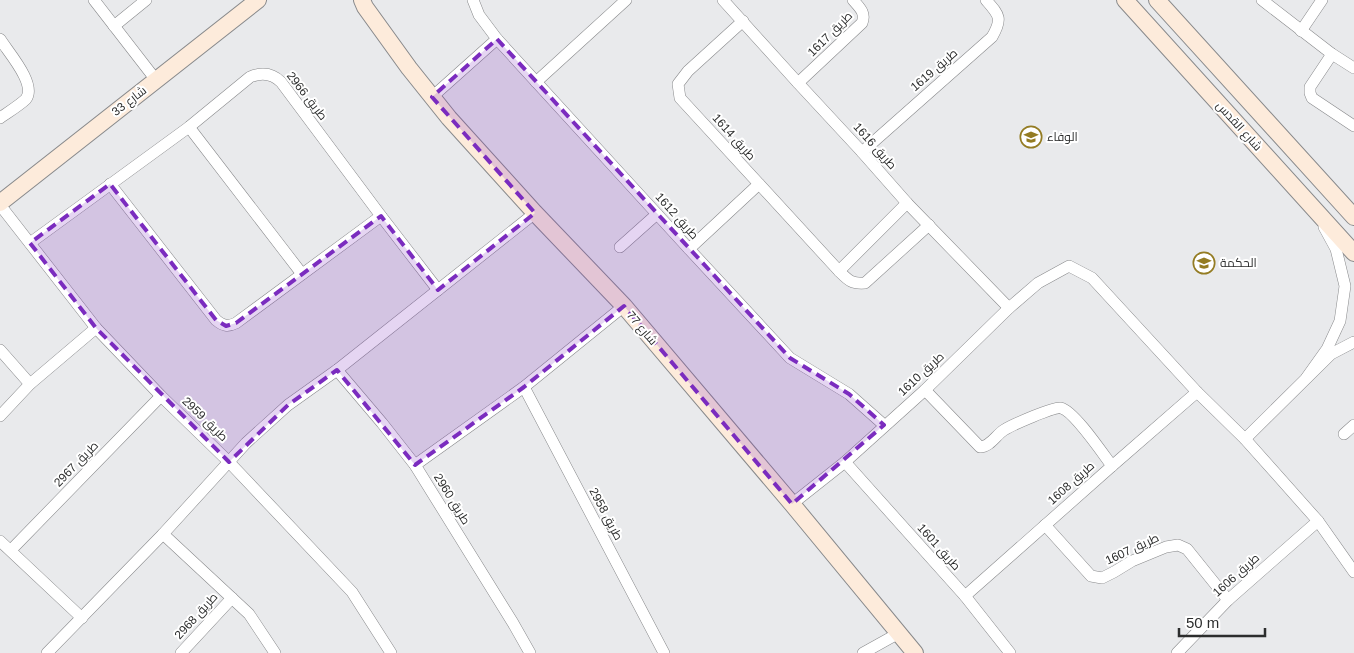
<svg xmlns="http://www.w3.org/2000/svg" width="1354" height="653" font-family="Helvetica,Cairo,sans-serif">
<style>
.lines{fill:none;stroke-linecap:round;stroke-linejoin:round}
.street-casing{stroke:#88898b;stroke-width:12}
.secondary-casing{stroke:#88898b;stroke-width:18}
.street{stroke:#fff;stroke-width:11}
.secondary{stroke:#fdebdb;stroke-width:16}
.marked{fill:#7b2cbf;fill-opacity:0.2;stroke:#7b2cbf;stroke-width:4;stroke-dasharray:10 6;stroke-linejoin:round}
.labels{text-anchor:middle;stroke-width:4;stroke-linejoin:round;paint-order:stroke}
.street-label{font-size:12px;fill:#2c2d2d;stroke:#fff}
.poi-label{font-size:12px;fill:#2c2d2d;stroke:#fff;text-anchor:start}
</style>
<rect width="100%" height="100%" fill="#e9eaec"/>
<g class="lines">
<g class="street-casing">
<g id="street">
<path d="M94,0L156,80"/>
<path d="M473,0L479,15L497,39L689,249L790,358L849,394L884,425"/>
<path d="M723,0L798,83L862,152L907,203L1009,308"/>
<path d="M1262,0L1332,54L1354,68"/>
<path d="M743,21L688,71L678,84L680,98L839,271C848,280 851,284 865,283L929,225"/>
<path d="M114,26L146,0"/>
<path d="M1301,31L1322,0"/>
<path d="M0,39C8,52 37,84 26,99C20,105 7,113 0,118"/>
<path d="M1332,54L1310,87V93L1312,98L1354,126"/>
<path d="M536,82L626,0"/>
<path d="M798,83L862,23C866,13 860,8 853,0"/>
<path d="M432,97L497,39"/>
<path d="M189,127L302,274"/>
<path d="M862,152L992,37C1003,18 999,15 986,0"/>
<path d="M110,184L216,320C223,326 228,327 236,323L381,216"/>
<path d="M0,205L96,328L161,396L229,462L352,592L391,653"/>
<path d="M30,243L189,127L250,77C262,72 272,73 281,82L381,216L438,290"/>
<path d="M620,247L657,214"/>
<path d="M689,249L759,184"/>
<path d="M839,271L907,203"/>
<path d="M0,350L30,384"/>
<path d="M337,370L382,423L415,465L513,623L530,653"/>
<path d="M1307,377L1327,349L1340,321L1345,286L1336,249L1324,227"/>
<path d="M524,387L664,653"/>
<path d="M925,390L980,447C990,447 996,435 1004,430C1012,425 1055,406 1061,408C1074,411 1103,454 1112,466"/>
<path d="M0,416L30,384L96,328"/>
<path d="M1344,434L1354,425"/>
<path d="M1245,439L1331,354L1354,342"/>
<path d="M845,462L965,596L1010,653"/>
<path d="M415,465L524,387L624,306"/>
<path d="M792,504L845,462L925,390L1009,308L1038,283L1069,266L1092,278L1197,392L1245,439L1318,521L1354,572"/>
<path d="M1045,525L1091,576L1102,578L1114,572L1132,561L1166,547L1178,545L1187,549L1228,600"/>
<path d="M163,534L249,614L275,653"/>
<path d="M0,541L82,618"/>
<path d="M11,550L161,396"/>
<path d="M965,596L1112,466L1197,392"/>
<path d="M47,653L163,534L246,443L288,405L337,370L535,213"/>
<path d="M181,653L232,598"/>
<path d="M863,653L899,633"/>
<path d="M1177,653L1228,600L1318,521"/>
</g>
</g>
<g class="secondary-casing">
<g id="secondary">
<path d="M362,0L365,7L409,68L449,118L535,213L624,306L792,504L915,653"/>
<path d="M1125,0L1354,253"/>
<path d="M1157,0L1354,217"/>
<path d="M0,203L258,0"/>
</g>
</g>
<use href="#street" class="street"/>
<use href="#secondary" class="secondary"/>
</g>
<path class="marked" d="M497,39L790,358L849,394L884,425L792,504L624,306L524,387L415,465L337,370L288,405L229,462L96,328L30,243L110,184L216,320L226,326L236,323L381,216L438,290L535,213L432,97Z"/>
<defs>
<g id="school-ring" transform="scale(1.125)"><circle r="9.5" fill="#fff" stroke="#947c23" stroke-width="1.5"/><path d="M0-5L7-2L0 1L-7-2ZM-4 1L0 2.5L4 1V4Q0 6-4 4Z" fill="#947c23"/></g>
</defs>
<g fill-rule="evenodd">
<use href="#school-ring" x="1031" y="137"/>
<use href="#school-ring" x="1204" y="263"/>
</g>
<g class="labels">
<g class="street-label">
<text transform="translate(830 34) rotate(-45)" y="4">طريق 1617</text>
<text transform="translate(934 70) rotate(-41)" y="4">طريق 1619</text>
<text transform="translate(307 96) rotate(52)" y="4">طريق 2966</text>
<text transform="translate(129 101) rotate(-38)" y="4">شارع 33</text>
<text transform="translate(1239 126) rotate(48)" y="4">شارع القدس</text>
<text transform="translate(734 137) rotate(48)" y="4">طريق 1614</text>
<text transform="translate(875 146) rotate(48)" y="4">طريق 1616</text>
<text transform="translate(677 216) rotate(48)" y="4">طريق 1612</text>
<text transform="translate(642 328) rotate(50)" y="4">شارع 77</text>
<text transform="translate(921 374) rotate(-43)" y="4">طريق 1610</text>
<text transform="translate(205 419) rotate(44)" y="4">طريق 2959</text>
<text transform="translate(76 464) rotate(-46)" y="4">طريق 2967</text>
<text transform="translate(1071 483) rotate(-42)" y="4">طريق 1608</text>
<text transform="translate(452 499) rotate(58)" y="4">طريق 2960</text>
<text transform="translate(606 514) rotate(62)" y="4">طريق 2958</text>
<text transform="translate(939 547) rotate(48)" y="4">طريق 1601</text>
<text transform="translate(1132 549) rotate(-25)" y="4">طريق 1607</text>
<text transform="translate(1236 575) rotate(-42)" y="4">طريق 1606</text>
<text transform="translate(196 616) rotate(-48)" y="4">طريق 2968</text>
</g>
<g class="poi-label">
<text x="1047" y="141">الوفاء</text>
<text x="1220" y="267">الحكمة</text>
</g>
</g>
<path d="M1179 628v8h86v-8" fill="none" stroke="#2c2d2d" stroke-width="2.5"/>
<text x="1186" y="628" font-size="15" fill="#2c2d2d" stroke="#ffffff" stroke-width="4" paint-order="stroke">50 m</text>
</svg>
